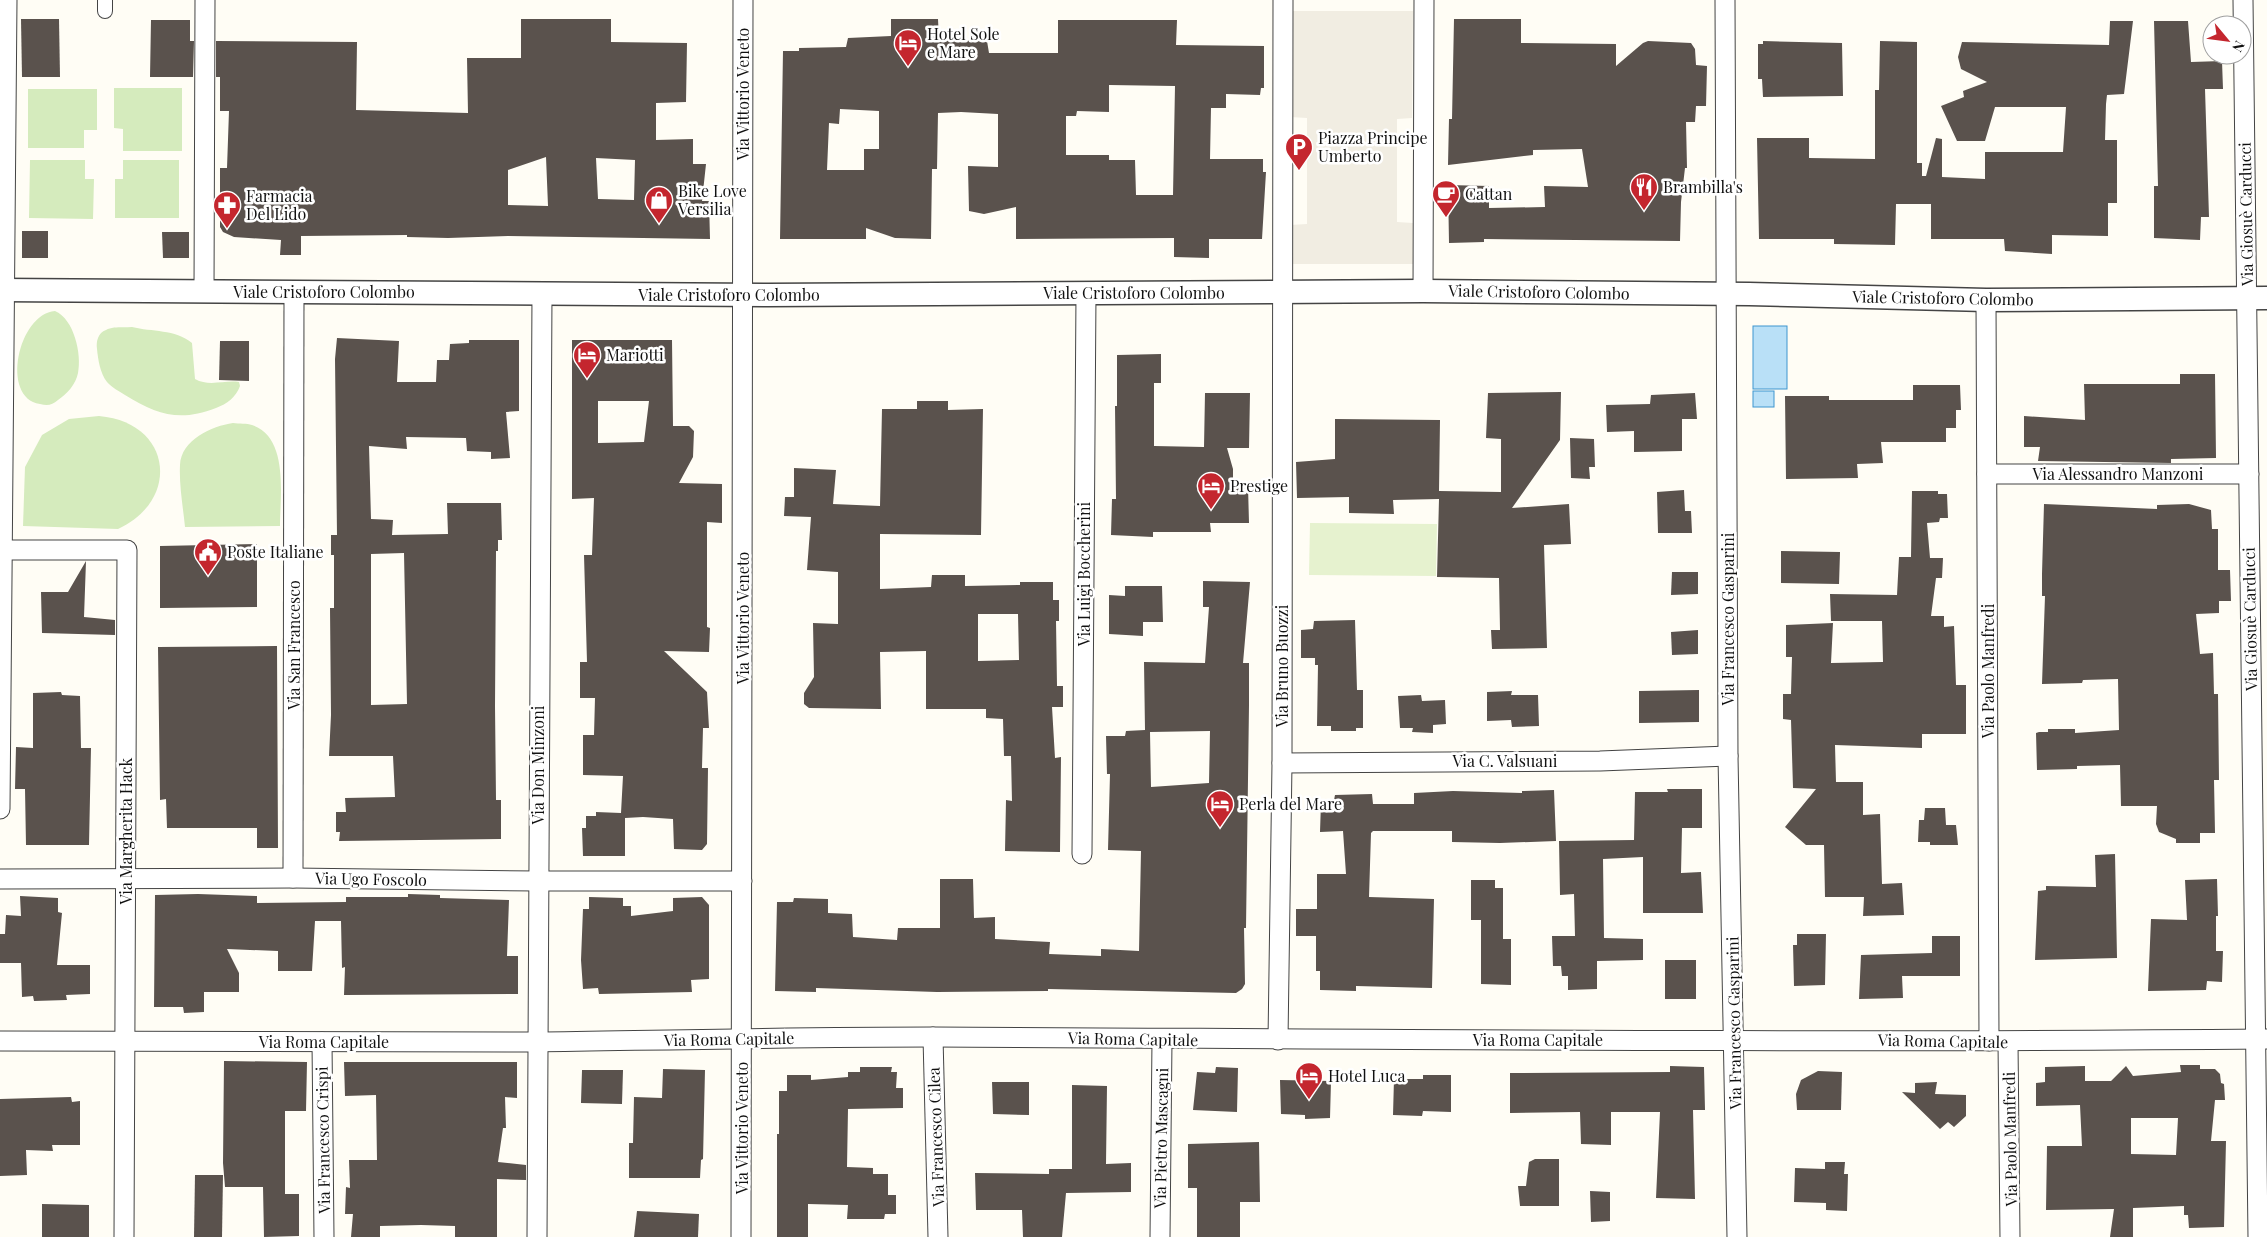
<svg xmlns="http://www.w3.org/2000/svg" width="2267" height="1237" font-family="'Playfair Display',serif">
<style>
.green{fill:#d5ebbd}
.pitch{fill:#e6f2cf}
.plaza{fill:#f1ede2}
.water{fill:#b9e0f7;stroke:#3f96cf}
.building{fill:#5a524d;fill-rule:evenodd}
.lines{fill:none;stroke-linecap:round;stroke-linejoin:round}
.pedestrian-casing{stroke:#444;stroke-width:16}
.minor-casing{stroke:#444;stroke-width:21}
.tertiary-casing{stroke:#444;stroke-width:25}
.pedestrian{stroke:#fff;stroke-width:14}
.minor{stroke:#fff;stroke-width:19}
.tertiary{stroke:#fff;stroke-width:22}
.labels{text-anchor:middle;stroke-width:5;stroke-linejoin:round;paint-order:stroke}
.poi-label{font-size:16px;fill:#111;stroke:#fff;text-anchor:start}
.street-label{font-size:16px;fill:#111;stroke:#fff}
</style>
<rect width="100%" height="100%" fill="#fffdf5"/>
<g class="green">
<path d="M114,88H182V151H123V129L114,128Z"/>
<path d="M28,89H97V130H84V148H28Z"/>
<path d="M30,160H85V179H94L93,219L29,218Z"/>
<path d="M123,160H179V218H115V179H123Z"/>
<path d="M55,311C74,319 82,354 78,373C76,384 67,394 58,400C52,405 48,406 40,404C0,398 18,314 55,311Z"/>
<path d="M132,327C152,332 175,329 192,343L195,379C209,387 224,380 239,382L240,386C236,397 227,404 216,408C180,422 157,415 125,395C119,391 111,387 107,382C100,373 98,359 97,349C96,341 98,333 106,330C113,326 124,328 132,327Z"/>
<path d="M99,416C171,422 182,499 118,529L23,526L25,467L42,435L69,419Z"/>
<path d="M233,423C239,424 247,423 252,425C289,437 280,496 280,526L185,527C183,507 179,485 180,465C181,440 212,426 233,423Z"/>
</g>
<path class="pitch" d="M1310,523L1437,524L1436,576L1309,575Z"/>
<path class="plaza" d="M1290,11H1413L1412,118L1397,119V222L1413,223V264H1290V225L1307,224V118L1290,117Z"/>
<g class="water">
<rect x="1753" y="326" width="34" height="63"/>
<rect x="1753" y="391" width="21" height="16"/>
</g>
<g class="building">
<path d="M21,19H59L60,77H22Z"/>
<path d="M521,19H611V42L687,43L686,102L656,103V140L693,139V164H706L702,201H709L710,239L508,236L448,238L407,237V235L301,236V255H280L281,240L234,237L223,232L220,227V168H227L229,111H220V77H216V41L357,42L356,110L468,113L467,58H521ZM546,157L548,206L508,205V170ZM596,158L635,160L634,200L598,199Z"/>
<path d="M891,19H938L939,40L987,41L989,53H1058V20H1177L1176,45L1264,46V88H1261L1260,95L1226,94V108H1211L1210,159H1263V172H1266L1262,239H1209V258L1174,257V238L1016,239V207L984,214L969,211L968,166L998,167V114L961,112L938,113L937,169H932L931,239L895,238L866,228V239H780L783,51H799V48L846,47L848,38L891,36ZM1109,85L1175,86L1173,195H1136L1135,160H1109V155H1066V116H1076L1077,111L1109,112ZM840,109L879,111V149H864V170H827L829,123L839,124Z"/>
<path d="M1454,19H1521V43L1616,44V66L1643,43L1648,41L1691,43L1695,49L1696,65L1707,66L1706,106H1696L1695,122H1686L1687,168H1685L1681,202L1680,241L1484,239V242L1449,243L1448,185L1489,186V208L1545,207L1544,186L1588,187L1582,149L1533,150V155L1448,165L1449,119H1452Z"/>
<path d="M151,20H190V41H194L193,77H150Z"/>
<path d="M2110,21H2133L2124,94L2107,95L2106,104L2105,140H2117V203H2108V236L2052,235V254L2005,251L2004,239H1931V204H1896L1895,245L1834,244V239H1759L1757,138H1809V158L1875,159V90H1879L1880,41L1917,42V163H1922V176H1926L1936,138L1942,139V177L1985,179V152H2063L2066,107H1995L1985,141H1957L1941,106L1964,97L1963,91L1987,82L1961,69L1958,57L1962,42L2109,45Z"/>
<path d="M2154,21H2188L2191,62L2222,61L2223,89H2205L2209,217H2201L2200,240L2154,238V186H2158Z"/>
<path d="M1763,41L1842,43L1843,96L1763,97L1762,79H1758V44H1763Z"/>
<rect x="22" y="231" width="26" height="27"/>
<path d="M162,232H189V258H163Z"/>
<path d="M337,338L399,341L397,382H436L437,360H449L450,344L469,343V340H519V411L506,412L510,458L491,459V452L467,451L466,438L406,437L407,449L369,446L371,519L393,520L392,535L448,534L447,503H501L502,540H498V551H496L495,706L496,800H501V839L339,841L340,832H336V812H346L345,798L395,797L393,756H329L331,715L330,608H334V555H331V535H337L335,359ZM404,553L407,704L371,705V554Z"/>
<path d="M572,340H672L673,426H689L694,431L693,457L679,483L722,484V523L707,522V627L710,628L709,652L664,651L707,692L709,728H703L702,768H708L707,844L702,850L674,849L673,819L643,817L625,818V856H583L582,828H586V816H596V812L621,813L623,776L583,775V735H594L595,698H580V662H587L584,555H592L594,498L572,499ZM598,401H649L644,442L598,443Z"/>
<path d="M220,341H249V381L219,380Z"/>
<path d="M1161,354V383H1154V446L1204,447L1205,393H1250L1249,448H1227L1233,469V487L1248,486L1249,523H1210L1211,532H1153V537L1111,535L1112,499H1116L1115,406H1117V355Z"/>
<path d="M2180,374H2215L2216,458L2171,459V463L2038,461L2040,447H2024V416L2085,420L2084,384H2180Z"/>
<path d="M1913,385H1960L1961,410H1956V428H1946V442H1881L1883,463L1857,464L1858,478L1786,479L1785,396H1829V400H1913Z"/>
<path d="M1561,392L1560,440L1512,508L1569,504L1571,544L1544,545L1547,648L1492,649L1491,630H1500L1499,578L1437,577L1439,499L1393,500L1394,514L1349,513V497L1297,498L1296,462L1335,459V419L1440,420L1439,491L1501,492V439L1486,438L1488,393Z"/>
<path d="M1695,393L1697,419H1682V451L1634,452V431L1607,432L1606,405L1650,404L1651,395Z"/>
<path d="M917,401H948V410L983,409L981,535L880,534V589L931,587L932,575H965V586L1020,585V582H1053V600H1059V621H1056L1057,686H1063V707H1052L1055,758L1061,757L1060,852L1005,851L1006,800L1012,801L1011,756H1004L1003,719L986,718V709H926V651L880,652L881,709L809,708L804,704V693L814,677L813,623L838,624V572L807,570L811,517L784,516L785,497H794V468L836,470L833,504L880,506L882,409H917ZM978,614H1018L1019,660L978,661Z"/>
<path d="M1570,438L1594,439L1595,467H1589L1590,479L1571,478Z"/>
<path d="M1684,490L1685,511H1691L1692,533H1658L1657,492Z"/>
<path d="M1912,491H1938V494H1947L1948,518H1940L1939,522L1927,523L1930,558H1943L1942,578H1936L1931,616H1944V627L1954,626L1956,685H1966V734H1922V748L1835,745L1836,782H1863V815L1880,814L1882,884L1902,883L1904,915L1863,916L1864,897H1825L1824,845H1806L1785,827L1816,789L1793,788L1791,720L1783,719V694H1791L1792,657H1786V625L1833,623L1831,663L1883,662L1882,621H1831L1830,594L1897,595L1899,557H1911Z"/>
<path d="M2044,504L2157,509V505L2189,504L2211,510L2212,529H2218V570H2230L2231,601H2219V613L2196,614L2200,654L2213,653L2214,694H2218L2219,780H2214L2215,833H2200V843H2176V839L2159,832L2156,824L2157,806H2121L2120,765L2077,766V769L2037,770L2036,733L2039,732H2048V729H2075V733L2119,730L2118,679L2083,680L2082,683L2042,684L2045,596H2042V574Z"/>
<path d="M257,544V607L160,608V546Z"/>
<path d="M1781,551L1840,552L1839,584L1781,583Z"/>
<path d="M86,561L84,617L115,620V635L42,633L41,592H68Z"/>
<path d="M1672,572H1698V594L1671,595Z"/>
<path d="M1203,581L1250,582L1243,663H1249V705L1246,928H1244L1245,984L1242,989L1236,993L1048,989V991L937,992L816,988V992L775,991L777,902H793L794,898L828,899V913L852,914L853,937L897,940L898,928H940V879H973L974,918L995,917V939L1050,942L1049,954L1101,956V949L1139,951L1141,851L1108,850L1110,774H1107L1106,736H1125L1126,731L1145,730L1144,662L1205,663L1209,607H1203ZM1210,731L1209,783L1151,787L1150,732Z"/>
<path d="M1125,586H1162L1163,622H1143V636L1109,634V595L1125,596Z"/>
<path d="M1355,620L1357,690H1363V728H1356V731H1331V726H1317L1318,665H1315V658H1301V630L1313,629L1314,621Z"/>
<path d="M1698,630V654L1672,655L1671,632Z"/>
<path d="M277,646L278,848H257V828H167L166,799L160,800L158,647Z"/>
<path d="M1699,690V722L1639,723V691Z"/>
<path d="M1512,691L1511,695H1538L1539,726L1512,727L1511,720L1487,721V692Z"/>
<path d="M61,692L62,695L80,696L81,748H91L89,845H26L25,789H15L16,747L33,748V693Z"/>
<path d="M1421,695L1422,701L1445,700L1446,724L1433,725V733L1412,732L1413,728H1400L1398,696Z"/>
<path d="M1667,789H1702V828H1682L1681,873L1701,872L1703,913H1643V857L1603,859L1604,938L1643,939V960L1597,961V989L1568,990V976H1562L1561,966H1553L1552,936H1575L1574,894L1560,895L1559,841L1634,840L1635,792H1668Z"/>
<path d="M1554,790L1556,841L1500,843L1452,842V831H1373L1371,833L1369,897L1434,899L1432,988L1356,986V991L1320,990V971H1316V936H1296V909H1317V874H1346L1343,831L1320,832L1321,802L1334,800L1335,795L1372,794L1373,804H1414V793L1453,791L1522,793V791Z"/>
<path d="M1925,808H1945L1946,825H1956L1958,845H1930V842H1918L1919,820H1924Z"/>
<path d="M2115,854L2117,958L2035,960L2038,891L2046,890V886L2096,887L2095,855Z"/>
<path d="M2217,879L2218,916H2216V951H2223L2222,982L2207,981L2206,990L2148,991L2151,919L2187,920L2185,880Z"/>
<path d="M1471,880H1495V888H1503V939H1511V985L1481,984V920H1471Z"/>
<path d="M198,894L257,896V903L346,902V897H408V894L440,895V898L509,900L507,956H518V994L344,995L345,967L342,968L341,921H315L312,971H278V951L227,949L239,973V992H204V1012L184,1013L183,1007H154L155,895Z"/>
<path d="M20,896L58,898V912L62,913L57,965H90V994L66,995L67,1000L34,1001L33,996L22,997L21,963H0V934H5L6,915L21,916Z"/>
<path d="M589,897L623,898V906H631V916L673,911V898L702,897L709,905V979L691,980L692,992L599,994L598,988L583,989L581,960L583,909H589Z"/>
<path d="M1797,934H1826L1825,985L1794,986L1793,945H1797Z"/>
<path d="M1932,936H1960V976H1902L1903,998L1859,999L1861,955L1932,953Z"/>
<rect x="1665" y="960" width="31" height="39"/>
<path d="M224,1061L307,1062L306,1111H285V1194H299V1236L264,1237L263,1187H225L223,1163Z"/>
<path d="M344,1062H517V1098L505,1097L506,1128H503L498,1162L526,1165V1180L497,1179V1237H455V1226L421,1225L380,1226V1237H351L353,1214H345L346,1187L350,1188L349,1160H377L376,1095L345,1096Z"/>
<path d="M2180,1065H2200V1069H2215L2220,1074L2221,1083L2224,1084L2225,1100H2215L2211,1141H2226L2224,1227L2189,1228L2188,1215H2184V1206L2133,1208V1237H2110L2114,1209L2046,1210L2047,1146H2082L2080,1105L2036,1106V1083L2045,1082V1067L2085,1066V1081H2111L2126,1066L2133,1076L2181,1072ZM2131,1118H2178L2176,1155L2131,1154Z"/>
<path d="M1670,1066L1704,1067L1705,1110H1693L1695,1199L1656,1198L1660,1112H1611V1145L1581,1144L1580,1112L1510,1113V1073L1670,1072Z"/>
<path d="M860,1067H892L891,1072H897L896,1088H903V1108L848,1109L847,1167L873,1168V1174H888V1195H896V1214H885L884,1219H847L848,1205L808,1204V1237H777V1134H779V1091H787V1075H811V1080L848,1077V1072H860Z"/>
<path d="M1216,1067L1238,1068L1237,1112L1193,1110L1197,1072L1215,1073Z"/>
<path d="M663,1069L705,1070L703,1159L701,1160L700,1178H629V1143H633L634,1097L662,1098Z"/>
<path d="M582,1070H623L622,1104L581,1103Z"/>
<path d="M1818,1071L1842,1072L1841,1110H1797L1796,1094L1801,1080Z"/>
<path d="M1423,1075H1451V1112L1423,1111L1422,1116L1393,1115L1394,1079H1423Z"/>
<path d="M1280,1080L1331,1081L1330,1118L1305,1119V1115L1281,1114Z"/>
<path d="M992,1082H1029V1115L993,1114Z"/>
<path d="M1937,1082L1935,1094L1966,1095V1116L1954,1127L1948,1122L1940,1129L1902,1092L1915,1093V1083Z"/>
<path d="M1072,1085L1107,1086L1106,1164L1131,1163V1192L1066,1193L1062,1237H1023L1022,1210H976L975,1173L1049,1174V1169H1072Z"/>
<path d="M71,1097L72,1102L80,1101V1145H52L53,1151L26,1150L27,1175L0,1176V1099Z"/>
<path d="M1259,1142L1260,1202H1240V1237H1197V1188H1188V1144Z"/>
<path d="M1535,1159H1559V1206H1520L1518,1186H1526L1529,1162Z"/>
<path d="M1825,1162H1845L1844,1174H1848L1847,1211L1826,1210V1203L1794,1202L1795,1168L1825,1169Z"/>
<path d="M195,1175H223L222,1237H194Z"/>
<path d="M1590,1191L1610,1192V1221L1591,1222Z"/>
<path d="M42,1204L89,1205V1237H42Z"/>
<path d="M637,1211L699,1214L698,1237H634Z"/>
</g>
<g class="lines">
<g class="pedestrian-casing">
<path id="pedestrian" d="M105,0V11"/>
</g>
<g class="minor-casing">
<g id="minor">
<path d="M1725,0L1728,756L1737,1237"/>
<path d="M2243,0L2258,1237"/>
<path d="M1423,291L1424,0"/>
<path d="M204,292L205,0"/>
<path d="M1986,300L1989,1041"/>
<path d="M1987,474H2249"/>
<path d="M2,550H127L124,1237"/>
<path d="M1282,763L1600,761L1728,756"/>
<path d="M0,809L7,0"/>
<path d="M1082,854L1086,294"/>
<path d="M293,878L294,292"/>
<path d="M0,879L293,878L537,881H742"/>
<path d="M933,1037L938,1237"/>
<path d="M1278,1040L1282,763L1283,0"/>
<path d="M0,1041C178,1040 357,1043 535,1042C668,1040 801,1037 934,1037C1378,1039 1823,1043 2267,1039"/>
<path d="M322,1042L324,1237"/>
<path d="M2008,1042L2010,1237"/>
<path d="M537,1237L542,294"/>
<path d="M741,1237L743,0"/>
<path d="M1160,1237L1162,1040"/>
</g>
</g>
<g class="tertiary-casing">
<path id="tertiary" d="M0,290L768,295L1423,291L1749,294L1986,300L2267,298"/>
</g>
<use href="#pedestrian" class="pedestrian"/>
<use href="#minor" class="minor"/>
<use href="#tertiary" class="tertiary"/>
</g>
<defs>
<g id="hotel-pin" transform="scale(1.4375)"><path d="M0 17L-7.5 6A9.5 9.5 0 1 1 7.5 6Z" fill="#c4262e" stroke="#fff"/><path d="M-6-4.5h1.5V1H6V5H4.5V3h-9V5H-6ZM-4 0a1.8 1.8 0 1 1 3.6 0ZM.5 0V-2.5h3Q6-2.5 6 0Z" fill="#fff"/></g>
<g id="parking-pin" transform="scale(1.4375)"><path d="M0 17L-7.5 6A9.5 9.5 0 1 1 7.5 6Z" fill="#c4262e" stroke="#fff"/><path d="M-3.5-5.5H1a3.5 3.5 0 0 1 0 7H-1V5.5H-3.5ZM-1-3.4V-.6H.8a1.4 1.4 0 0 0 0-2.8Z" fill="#fff"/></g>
<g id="restaurant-pin" transform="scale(1.4375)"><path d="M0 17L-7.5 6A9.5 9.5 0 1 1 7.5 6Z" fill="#c4262e" stroke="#fff"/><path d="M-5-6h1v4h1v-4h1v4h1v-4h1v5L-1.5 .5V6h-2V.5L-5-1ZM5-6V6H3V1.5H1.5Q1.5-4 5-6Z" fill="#fff"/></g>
<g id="cafe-pin" transform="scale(1.4375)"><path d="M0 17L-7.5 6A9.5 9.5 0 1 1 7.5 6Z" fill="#c4262e" stroke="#fff"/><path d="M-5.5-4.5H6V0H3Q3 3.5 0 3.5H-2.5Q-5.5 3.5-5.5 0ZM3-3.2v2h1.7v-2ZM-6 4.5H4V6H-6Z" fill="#fff"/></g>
<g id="shop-pin" transform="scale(1.4375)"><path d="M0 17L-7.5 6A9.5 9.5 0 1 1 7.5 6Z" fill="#c4262e" stroke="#fff"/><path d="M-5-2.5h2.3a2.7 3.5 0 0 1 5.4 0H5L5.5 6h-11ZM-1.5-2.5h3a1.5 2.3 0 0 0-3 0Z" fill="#fff"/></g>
<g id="pharmacy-pin" transform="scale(1.4375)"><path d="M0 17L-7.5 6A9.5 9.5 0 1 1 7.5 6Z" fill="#c4262e" stroke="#fff"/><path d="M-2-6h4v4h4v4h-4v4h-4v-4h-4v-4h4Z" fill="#fff"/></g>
<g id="civic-pin" transform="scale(1.4375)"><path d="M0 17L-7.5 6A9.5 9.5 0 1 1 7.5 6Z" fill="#c4262e" stroke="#fff"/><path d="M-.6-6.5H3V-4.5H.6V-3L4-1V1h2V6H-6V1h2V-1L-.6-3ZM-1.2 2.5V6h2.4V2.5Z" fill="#fff"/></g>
</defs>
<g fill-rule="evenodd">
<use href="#hotel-pin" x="908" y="43"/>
<use href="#parking-pin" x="1299" y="147"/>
<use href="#restaurant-pin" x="1644" y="187"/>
<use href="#cafe-pin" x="1446" y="194"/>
<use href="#shop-pin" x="659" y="200"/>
<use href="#pharmacy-pin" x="227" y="205"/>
<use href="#hotel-pin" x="587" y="355"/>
<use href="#hotel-pin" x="1211" y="486"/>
<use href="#civic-pin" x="208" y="552"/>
<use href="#hotel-pin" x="1220" y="804"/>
<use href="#hotel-pin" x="1309" y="1076"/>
</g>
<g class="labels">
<g class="poi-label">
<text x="927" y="40">Hotel Sole<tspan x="927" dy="18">e Mare</tspan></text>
<text x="1318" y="144">Piazza Principe<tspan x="1318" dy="18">Umberto</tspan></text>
<text x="1663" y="193">Brambilla's</text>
<text x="678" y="197">Bike Love<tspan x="678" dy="18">Versilia</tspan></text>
<text x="1465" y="200">Cattan</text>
<text x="246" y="202">Farmacia<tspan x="246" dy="18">Del Lido</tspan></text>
<text x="606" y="361">Mariotti</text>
<text x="1230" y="492">Prestige</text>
<text x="227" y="558">Poste Italiane</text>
<text x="1239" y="810">Perla del Mare</text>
<text x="1328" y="1082">Hotel Luca</text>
</g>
<g class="street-label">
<text transform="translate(743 94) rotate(-90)" y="6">Via Vittorio Veneto</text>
<text transform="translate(2246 214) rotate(-91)" y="6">Via Giosuè Carducci</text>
<text x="324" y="298">Viale Cristoforo Colombo</text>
<text transform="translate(1539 292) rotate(1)" y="6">Viale Cristoforo Colombo</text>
<text x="1134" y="299">Viale Cristoforo Colombo</text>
<text x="729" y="301">Viale Cristoforo Colombo</text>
<text transform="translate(1943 298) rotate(1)" y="6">Viale Cristoforo Colombo</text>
<text x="2118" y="480">Via Alessandro Manzoni</text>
<text transform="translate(1084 574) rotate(-90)" y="6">Via Luigi Boccherini</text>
<text transform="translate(743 618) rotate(-90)" y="6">Via Vittorio Veneto</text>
<text transform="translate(1728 619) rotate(-90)" y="6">Via Francesco Gasparini</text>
<text transform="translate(2250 619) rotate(-91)" y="6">Via Giosuè Carducci</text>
<text transform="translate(294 645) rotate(-90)" y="6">Via San Francesco</text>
<text transform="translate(1282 666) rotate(-90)" y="6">Via Bruno Buozzi</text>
<text transform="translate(1988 671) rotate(-90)" y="6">Via Paolo Manfredi</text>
<text x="1505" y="767">Via C. Valsuani</text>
<text transform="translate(538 765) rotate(-90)" y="6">Via Don Minzoni</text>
<text transform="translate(126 831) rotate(-90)" y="6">Via Margherita Hack</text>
<text transform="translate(371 879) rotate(1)" y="6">Via Ugo Foscolo</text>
<text transform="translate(1734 1023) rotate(-91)" y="6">Via Francesco Gasparini</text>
<text transform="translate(729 1039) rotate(-1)" y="6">Via Roma Capitale</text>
<text transform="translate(1133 1039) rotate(1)" y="6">Via Roma Capitale</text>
<text x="1538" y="1046">Via Roma Capitale</text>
<text transform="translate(1943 1041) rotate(1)" y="6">Via Roma Capitale</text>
<text x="324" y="1048">Via Roma Capitale</text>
<text transform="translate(742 1128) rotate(-90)" y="6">Via Vittorio Veneto</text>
<text transform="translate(936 1137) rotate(-92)" y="6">Via Francesco Cilea</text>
<text transform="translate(1161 1138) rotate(-89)" y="6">Via Pietro Mascagni</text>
<text transform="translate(2010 1139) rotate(-91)" y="6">Via Paolo Manfredi</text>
<text transform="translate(323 1140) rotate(-91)" y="6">Via Francesco Crispi</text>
</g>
</g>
<g transform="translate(2227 40) rotate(119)"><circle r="24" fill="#ffffff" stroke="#a0a0a0"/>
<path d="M0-4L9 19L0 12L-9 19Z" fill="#c4262e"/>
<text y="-8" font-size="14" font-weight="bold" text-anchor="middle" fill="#111111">N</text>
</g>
</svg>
